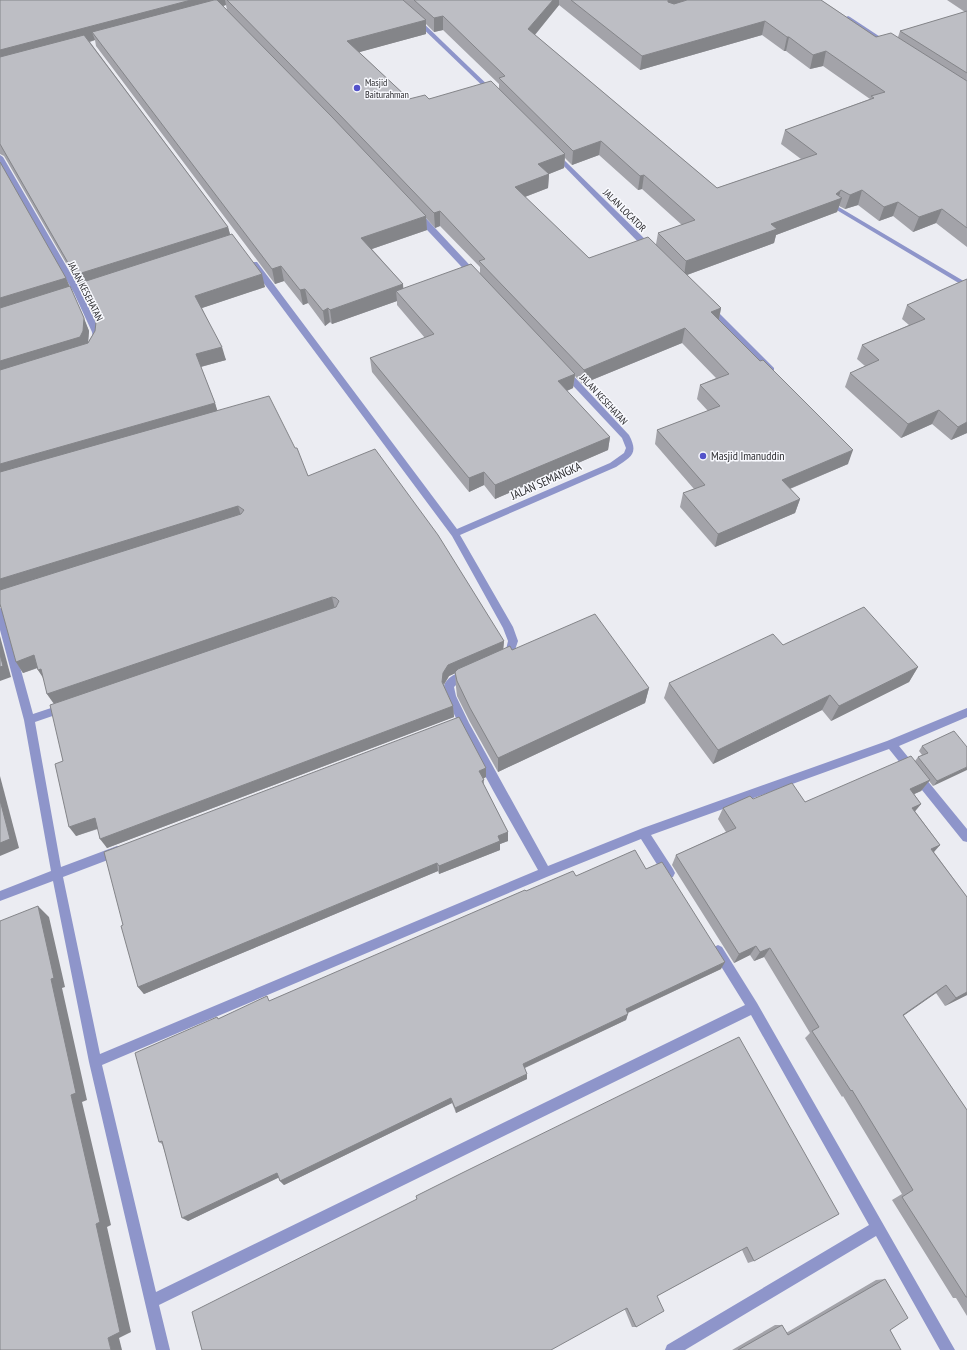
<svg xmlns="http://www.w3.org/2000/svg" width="967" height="1350" font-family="'PT Sans Narrow',sans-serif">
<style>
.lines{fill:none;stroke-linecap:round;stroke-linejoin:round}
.street{fill:#8e95ca;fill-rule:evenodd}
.wall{fill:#a3a3a9;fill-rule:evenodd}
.shaded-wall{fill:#848589}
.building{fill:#bdbec4;stroke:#848589}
.poi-dot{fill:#5352ca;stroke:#f8f9fe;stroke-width:1.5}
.labels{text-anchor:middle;stroke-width:3;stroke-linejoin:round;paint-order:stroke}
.far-poi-label{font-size:10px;fill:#2d2d30;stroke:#f8f9fe;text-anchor:start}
.far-street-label{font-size:10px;fill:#2d2d30;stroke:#f8f9fe}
.poi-label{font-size:12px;fill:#2d2d30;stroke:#f8f9fe;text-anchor:start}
.street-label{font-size:12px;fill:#2d2d30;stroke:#f8f9fe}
</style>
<rect width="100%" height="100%" fill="#ebecf2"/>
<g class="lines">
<g class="street">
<path d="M848,16L850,17L891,44L886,45L846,19L845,18Z"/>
<path d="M415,19H419L494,91V93H490L415,21Z"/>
<path d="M554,154H558L652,246V250H646L554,156Z"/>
<path d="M0,155L3,157L82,293L100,332L101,338L98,344H92L91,342L93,338L92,332L74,293L0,163Z"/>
<path d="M837,206L967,283V288L835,209L833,208Z"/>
<path d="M415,213H421L478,274V278H472L415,217Z"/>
<path d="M251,262H257L457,529L610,463L624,453L626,448L622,438L562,374V370H568L629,435C639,454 631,457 616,467L460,535L513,627L518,641L512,659L504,663L501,662L499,659L505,654L508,641L503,628L452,536L251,266Z"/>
<path d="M707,307H713L774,368V372H768L707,311Z"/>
<path d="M0,608L3,609L5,612L33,714L63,704L67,705L68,708L67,711L35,722L61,867L117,846L121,847L123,851L121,855L63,877L100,1054L538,870C510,820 480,770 456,718C452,709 444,697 444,687C444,678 463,668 471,671L472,674C469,680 459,681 454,687L456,696L469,723L548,866L643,828L887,741L967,708V717L899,746L967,829V842L963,841L889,749L651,835L673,869L675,873L673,877L669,878L665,877L641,839L549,876L102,1065L156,1292L745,1005L714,955L712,951L714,947L718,945L722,947L757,1003L955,1350H940L876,1236L685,1350H665L667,1345L869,1225L751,1015L159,1305L170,1350H156L89,1062L53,881L0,901V891L51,871L24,720L0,630Z"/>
</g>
</g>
<g class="wall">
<path d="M0,0H821L876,37H898L900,31L965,12L947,0H967V247L936,223L913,232L893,216L879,221L858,205L845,209L839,206L837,212L776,235L774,243L687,275L721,308L719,320L848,464L790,489L800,499L795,513L715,547L680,507L683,493L694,489L655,444L657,430L708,411L697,399L700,385L716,378L682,343L582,384L575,376L573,388L567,391L610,437L608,450L495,499L484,485L469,492L372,372L370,358L425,338L397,305V301L332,324L330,322L325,326L308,303L303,305L284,281L275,284L96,46L95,40L90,42L228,227L230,235L265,287L202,308L226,360L201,367L215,403L217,411L308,476L504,641L503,649L512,650L649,688L645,703L498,772L470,722L457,696L456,687L455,673L449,676L444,685L453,706L454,717L107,848L98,829L76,836L63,761L54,704L47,694L44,678L38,670V668L23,673L16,662L1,607H0V162L66,278L89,331L88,342L95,331L96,323L82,289H81L4,156L0,154ZM226,5L227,10L223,6ZM559,5L640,70L762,35L784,51H786L810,69L823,66L870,99L785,130L781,144L801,159L717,188L535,35ZM426,24L434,32L443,30L499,84V89L429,99H409L359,52L426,34ZM599,155L638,190L642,189L682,225L658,233L656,244L589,258L525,197L548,188L549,174L564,168L565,158L572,165ZM426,218L435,228L440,226L480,267V273L403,289V284L372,249L427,230Z"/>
<path d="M967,279V433L951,440L932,424L901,438L845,387L850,373L865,366L857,359L862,345L909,325L902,319L907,305Z"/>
<path d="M783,645L918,667L909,682L831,721L822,710L713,764L664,698L669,683Z"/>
<path d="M922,746L967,747L933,786L929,781L921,791L914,794L921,804L915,811L940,845L934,852L967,897V995L945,1006L936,993L903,1016L967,1110V1316L956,1298H953L892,1200L902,1194L843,1096L842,1097L805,1038L810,1033L764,957L754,961L750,955L734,963L672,865L676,855L726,832L718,819L723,808L753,799L805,802L915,761L918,757L922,755L919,751Z"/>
<path d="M486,768V777L483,779L484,780V785L508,832V841L500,844V850L439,874L438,871L144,994L138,987Z"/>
<path d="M646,869L721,969L628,1013L626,1020L525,1068L527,1079L456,1113L452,1103L284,1185L280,1181L279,1177L188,1221L162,1144L159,1142L218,1019L270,1001L526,891L576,876Z"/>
<path d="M739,1037L754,1261L748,1263L742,1250L657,1296L636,1327H632L625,1310L417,1199Z"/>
<path d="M885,1279L890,1330L901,1350H732L775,1325H782L786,1333L876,1280Z"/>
</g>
<g class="shaded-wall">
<path d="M191,0H225L226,5L98,40L92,32L95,40L0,66V50Z"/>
<path d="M553,0H559V5L528,43V29Z"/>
<path d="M668,0H712L667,14L668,2Z"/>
<path d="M443,16V30L434,32V18Z"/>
<path d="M426,20V34L349,55L347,41Z"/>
<path d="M765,21L762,35L640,70L642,56Z"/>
<path d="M787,37H789L786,51H784Z"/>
<path d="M826,51L823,66L810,69L813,55Z"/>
<path d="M601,141L599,155L572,165L573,151Z"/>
<path d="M565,154L564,168L549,174L548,188L514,201L515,187L538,164Z"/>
<path d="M644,175L642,189L638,190L640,176Z"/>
<path d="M841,190L838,199L842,198L837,212L776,235L774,243L684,276L686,261L836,194Z"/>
<path d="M862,190L858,205L845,209L850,195Z"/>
<path d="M898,202L893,216L879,221L884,207Z"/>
<path d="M942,209L936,223L913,232L919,217Z"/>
<path d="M440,211V226L435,228L434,213Z"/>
<path d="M426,216L427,230L363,252L361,238Z"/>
<path d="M228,227L232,241L81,289L75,275Z"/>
<path d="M281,266L284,281L275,284L272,269Z"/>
<path d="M262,274L265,287L199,309L195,296Z"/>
<path d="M66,278L72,292L0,315V298Z"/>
<path d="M403,284L404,298L396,291L397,301L332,324L330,310Z"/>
<path d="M305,289L308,303L303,305L300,290Z"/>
<path d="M328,308L330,322L325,326L323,311Z"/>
<path d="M721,308L718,323L711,312Z"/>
<path d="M84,318L89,331L88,344L0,376V361Z"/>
<path d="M685,328L682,343L582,384L584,370Z"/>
<path d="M222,347L226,360L200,367L196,354Z"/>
<path d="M575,374L573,388L557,395L558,381Z"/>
<path d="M215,403L219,416L0,478V464Z"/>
<path d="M939,410L932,424L901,438L908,424Z"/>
<path d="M967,422V433L951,440L958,427Z"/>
<path d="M610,437L608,450L495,499V485Z"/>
<path d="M853,450L848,464L777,494L782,480Z"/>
<path d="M484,472V485L469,492V478Z"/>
<path d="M800,499L795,513L715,547L718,534Z"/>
<path d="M238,506L242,519L0,593V579Z"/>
<path d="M332,597L335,609L55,705L47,694Z"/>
<path d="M0,636L11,677L0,681Z"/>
<path d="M504,641L503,652L449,676L444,684L442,682L443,673L448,665Z"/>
<path d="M34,655L42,666L23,673L16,662Z"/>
<path d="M918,667L909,682L831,721L839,706Z"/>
<path d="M41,669L45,681L38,670Z"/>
<path d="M649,688L645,703L498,772V758Z"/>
<path d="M830,695L822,710L713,764L718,750Z"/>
<path d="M453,706L454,717L107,848L100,839Z"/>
<path d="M967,767V770L933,786L937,781Z"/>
<path d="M486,768V777L480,780L479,771Z"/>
<path d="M0,776L19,848L0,856Z"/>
<path d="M930,780L921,791L901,800L910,789Z"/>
<path d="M921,804L912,815V808Z"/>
<path d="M95,818L102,827L76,836L69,827Z"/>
<path d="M508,832V841L500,844V850L439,874V866L498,836Z"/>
<path d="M940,845L931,855V849Z"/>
<path d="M437,863L438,871L144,994L138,987Z"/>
<path d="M38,906L49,917L65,987L62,988L87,1100L82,1102L111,1225L107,1227L131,1332L119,1338L122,1350H111L108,1338L96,1224L71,1095Z"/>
<path d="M756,946L750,955L734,963L739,954Z"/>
<path d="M770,948L764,957L754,961L760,952Z"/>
<path d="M725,962L721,969L623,1015L626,1009Z"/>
<path d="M946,985L936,993L893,1023L903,1015Z"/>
<path d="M967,992V995L945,1006L956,998Z"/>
<path d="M628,1014L626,1020L522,1069L523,1064Z"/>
<path d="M527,1074V1079L456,1113L455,1108Z"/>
<path d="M451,1098L452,1103L284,1185L280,1181Z"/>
<path d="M277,1173L282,1176L188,1221L182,1218Z"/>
</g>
<g class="building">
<path d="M0,0H191L0,50Z"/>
<path d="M214,0H217L332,117L426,216L361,238L403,284L330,310L328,308L323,311L305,289L300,290L281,266L272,269L92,32Z"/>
<path d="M227,0H403L426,20L347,41L409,99L425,95L429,99L491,81L565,154L538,164L549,174L515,187L589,258L648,237L721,308L711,312L760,361L763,360L853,450L782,480L800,499L718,534L683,493L705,485L657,430L720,406L700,385L729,374L685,328L584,370L479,261L485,259L440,211L434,213L338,113Z"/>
<path d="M414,0H553L528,29L717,188L817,154L785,130L874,98L871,96L885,92L826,51L813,55L789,37H787L765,21L642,56L571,0H668V2L674,4L687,0H821L876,37L891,33L967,81V228L942,209L919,217L898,202L884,207L862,190L850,195L841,190L836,194L842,198L771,224L777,229L686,261L658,233L695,220L644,175L640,176L601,141L573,151L499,78L505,76L443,16L434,18Z"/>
<path d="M967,11V73L900,31Z"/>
<path d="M84,35L228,227L75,275L0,144V57Z"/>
<path d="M0,162L66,278L0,298Z"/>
<path d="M232,234L262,274L195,296L222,347L196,354L215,403L0,464V370L88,343L95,331L96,322L80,283Z"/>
<path d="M471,264L575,374L558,381L610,437L495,485L484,472L469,478L370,358L434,334L396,291Z"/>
<path d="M967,279V422L958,427L939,410L908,424L850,373L879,360L862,345L925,319L907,305Z"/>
<path d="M70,286L84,318L83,331L80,337L0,361V308Z"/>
<path d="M269,396L295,448H297L308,476L375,449L438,535L504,641L448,665L443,673L442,682L453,706L100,839L95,818L69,827L55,764L63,761L50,705L336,607L339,601L336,598L332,597L47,694L41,669L38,670L34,655L16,662L0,604V590L241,514L244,510L238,506L0,579V472Z"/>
<path d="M864,607L918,667L839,706L830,695L718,750L669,683L773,634L783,645Z"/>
<path d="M595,614L649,688L498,758L470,708L457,681L455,672L458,669L510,646L512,650Z"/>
<path d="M0,654L3,666L0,667Z"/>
<path d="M459,717L486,768L479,771L484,780L482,781L508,832L498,836L500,841L439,866L437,863L138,987L121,926L123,925L104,852Z"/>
<path d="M954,731L967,747V767L937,781L918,757L928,753L922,746Z"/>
<path d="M911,756L930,780L910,789L921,804L912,808L940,845L931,849L967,897V992L956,998L946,985L903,1015L967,1110V1297H966L902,1197L913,1190L852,1090L851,1091L812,1031L819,1027L770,948L760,952L756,946L739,954L676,855L736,828L723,808L750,796L753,799L792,783L805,802Z"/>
<path d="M0,800L10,839L0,843Z"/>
<path d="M635,850L646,869L662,862L725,962L626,1009L628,1014L523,1064L527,1074L455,1108L451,1098L280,1181L277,1173L182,1218L162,1141L159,1142L135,1053L217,1017L218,1019L267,996L269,1001L525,890L526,891L573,871L576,876Z"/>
<path d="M38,906L54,978L51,979L76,1093L71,1095L100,1222L96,1224L120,1332L108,1338L111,1350H0V921Z"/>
<path d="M739,1037L839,1214L754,1261L747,1247L657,1296L664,1311L636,1327L627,1308L551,1350H202L192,1312L417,1199L416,1196L462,1173Z"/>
<path d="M885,1279L908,1318L890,1330L901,1350H738L782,1325L788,1335Z"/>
</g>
<g class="poi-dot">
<circle cx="357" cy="88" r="4"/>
<circle cx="703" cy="456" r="4"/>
</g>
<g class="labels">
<g class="far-poi-label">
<text x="365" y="86">Masjid<tspan x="365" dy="12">Baiturahman</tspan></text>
</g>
<g class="far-street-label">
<text transform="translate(625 210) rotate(45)" y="4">JALAN LOCATOR</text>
<text transform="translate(86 291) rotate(63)" y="4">JALAN KESEHATAN</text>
<text transform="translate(604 399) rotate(47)" y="4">JALAN KESEHATAN</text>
</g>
<g class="poi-label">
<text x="711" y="460">Masjid Imanuddin</text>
</g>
<g class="street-label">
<text transform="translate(546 481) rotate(-24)" y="4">JALAN SEMANGKA</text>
</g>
</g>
</svg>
